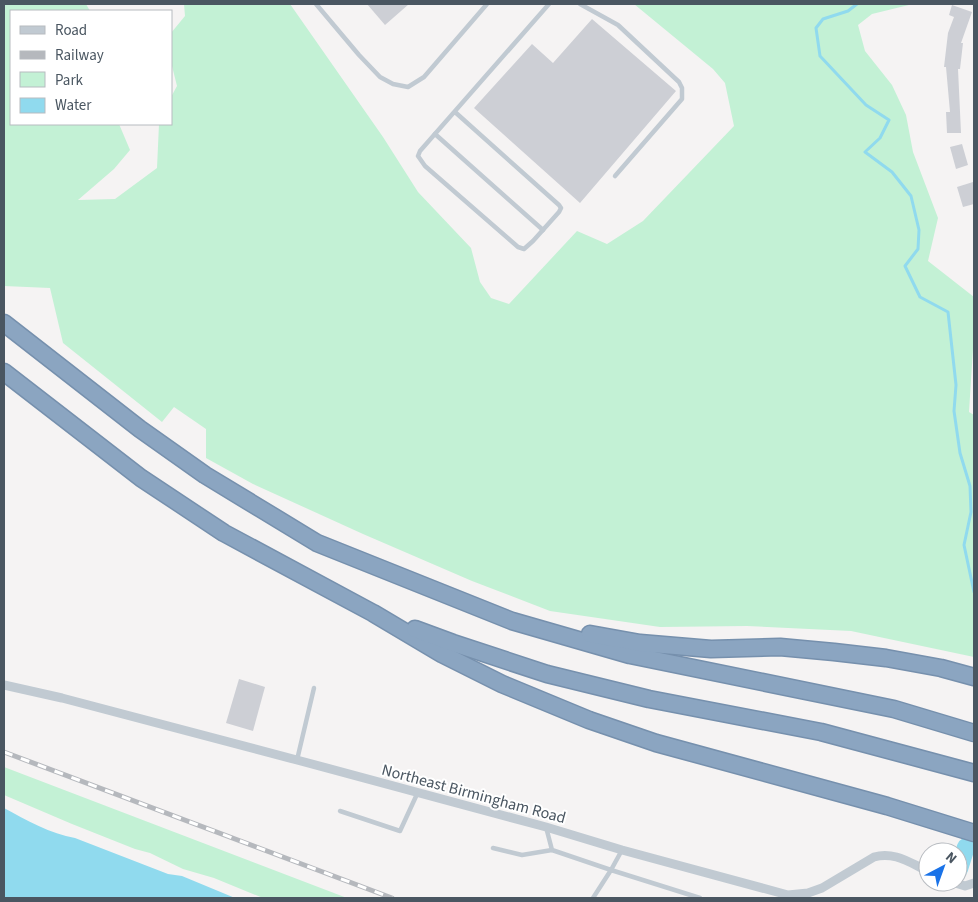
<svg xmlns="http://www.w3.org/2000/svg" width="978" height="902" font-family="'Source Sans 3',sans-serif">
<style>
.green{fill:#c3f1d5}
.water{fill:#90daee}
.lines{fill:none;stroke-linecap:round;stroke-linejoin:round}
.stream{stroke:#90daee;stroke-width:3}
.river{stroke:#90daee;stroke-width:18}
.building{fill:#cdcfd5}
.highway-casing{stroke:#7690ad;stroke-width:19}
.lane{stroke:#c1cad2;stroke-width:4.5}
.street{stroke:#c1cad2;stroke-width:9}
.highway{stroke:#8ba5c1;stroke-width:16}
.rail-casing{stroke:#b5b8bd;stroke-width:5}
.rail{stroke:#fff;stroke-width:3;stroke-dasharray:9;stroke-linecap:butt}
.labels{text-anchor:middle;stroke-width:4;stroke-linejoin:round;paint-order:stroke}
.street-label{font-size:16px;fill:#4a5661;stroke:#fff}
</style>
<rect width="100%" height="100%" fill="#f5f3f3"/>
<g class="green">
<path d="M4,4H86L90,11H11V124H119L130,150L114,169L78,200L115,199L157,168L159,124H171V97L177,86L171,62V33L185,16L184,4H290L383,137L418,192L471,248L480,282L491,298L509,304L577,231L607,244L643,221L734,126L725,83L713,69L634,4H913L872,14L858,25L865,51L892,85L906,115L913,152L938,218L928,261L974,297V333L969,412L974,415V657L851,631L747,626L660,627L550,611L472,581L363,534L253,484L206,458V429L174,407L162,422L63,343L50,288L4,286Z"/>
<path d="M4,767L347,898H263L214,878L183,869L150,853L135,849L72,824L4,795Z"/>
</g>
<path class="water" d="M4,808C26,820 51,834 75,838L168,874L182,876L235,898H4Z"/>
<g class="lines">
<path class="stream" d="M857,4L848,11L823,19L816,28L820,56L866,105L889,120L880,138L865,152L892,172L911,196L919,230L918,249L905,266L920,297L948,312L956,385L954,411L960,453L970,486L971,512L964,545L974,592"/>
<path class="river" d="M959,869L966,847"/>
</g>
<g class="building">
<path d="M367,4H409L385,25Z"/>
<path d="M952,5L972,12L961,43H963L960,69H958L961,133H947L946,112H950L946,67H944L948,33L954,17L949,15Z"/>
<path d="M592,19L676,91L580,203L474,108L532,44L553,63Z"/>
<path d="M962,144L968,165L956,169L950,147Z"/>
<path d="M973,182L974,204L963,207L957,187Z"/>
<path d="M239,679L265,687L253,731L226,723Z"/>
</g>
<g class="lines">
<g class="highway-casing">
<g id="highway">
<path d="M4,323L140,429L205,475L317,543L512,621L630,655L894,709L974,733"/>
<path d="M4,372L141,478L224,533L373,613L442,654L502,684L589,720L656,743L887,806L974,833"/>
<path d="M415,629L453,643L547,674L649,699L821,732L974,773"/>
<path d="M590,634L640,643L711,649L780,647L834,652L886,658L941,668L974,677"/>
</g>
</g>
<g class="lane">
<path d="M316,4L359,55L380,77L393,84L408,87L424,77L487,4"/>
<path d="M580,4L618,25L679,82L682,88V99L615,176"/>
<path d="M455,112L559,205L561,208L559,212L533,241L524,249L518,247L425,166L418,156L420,151L549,4"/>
<path d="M435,134L543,230"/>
<path d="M297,760L314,688"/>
<path d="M340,811L400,831L418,792"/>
<path d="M546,827L552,850L611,870L622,850"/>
<path d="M493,848L522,855L552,850"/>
<path d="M593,898L611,870L700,898"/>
</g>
<g class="street">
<path d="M4,685L62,698L297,760L546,827L622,850L788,895L808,893L822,888L874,857C894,851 910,863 928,871"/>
<path d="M952,882L965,886L974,883"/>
</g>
<use href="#highway" class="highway"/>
<g class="rail-casing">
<path id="rail" d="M4,752L392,898"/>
</g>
<use href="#rail" class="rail"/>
</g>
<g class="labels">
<g class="street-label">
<text transform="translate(474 793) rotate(15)" y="6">Northeast Birmingham Road</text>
</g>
</g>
<rect width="978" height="902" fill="none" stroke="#4a5661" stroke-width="10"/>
<rect x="10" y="10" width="162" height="115" fill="#ffffff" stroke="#b7bbc0"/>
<rect x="20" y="26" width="25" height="8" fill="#c1cad2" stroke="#b7bbc0"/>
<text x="55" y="35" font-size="15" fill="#4a5661">Road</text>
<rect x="20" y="51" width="25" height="8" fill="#b5b8bd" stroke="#b7bbc0"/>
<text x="55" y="60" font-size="15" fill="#4a5661">Railway</text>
<rect x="20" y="72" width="25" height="15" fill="#c3f1d5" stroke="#b7bbc0"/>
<text x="55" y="85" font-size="15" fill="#4a5661">Park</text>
<rect x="20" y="98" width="25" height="15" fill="#90daee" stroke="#b7bbc0"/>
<text x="55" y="110" font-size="15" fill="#4a5661">Water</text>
<g transform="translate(943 867) rotate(41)"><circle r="24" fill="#ffffff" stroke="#b7bbc0"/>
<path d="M0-4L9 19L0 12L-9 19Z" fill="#1a73e8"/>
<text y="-8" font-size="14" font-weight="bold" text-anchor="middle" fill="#4a5661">N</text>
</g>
</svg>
